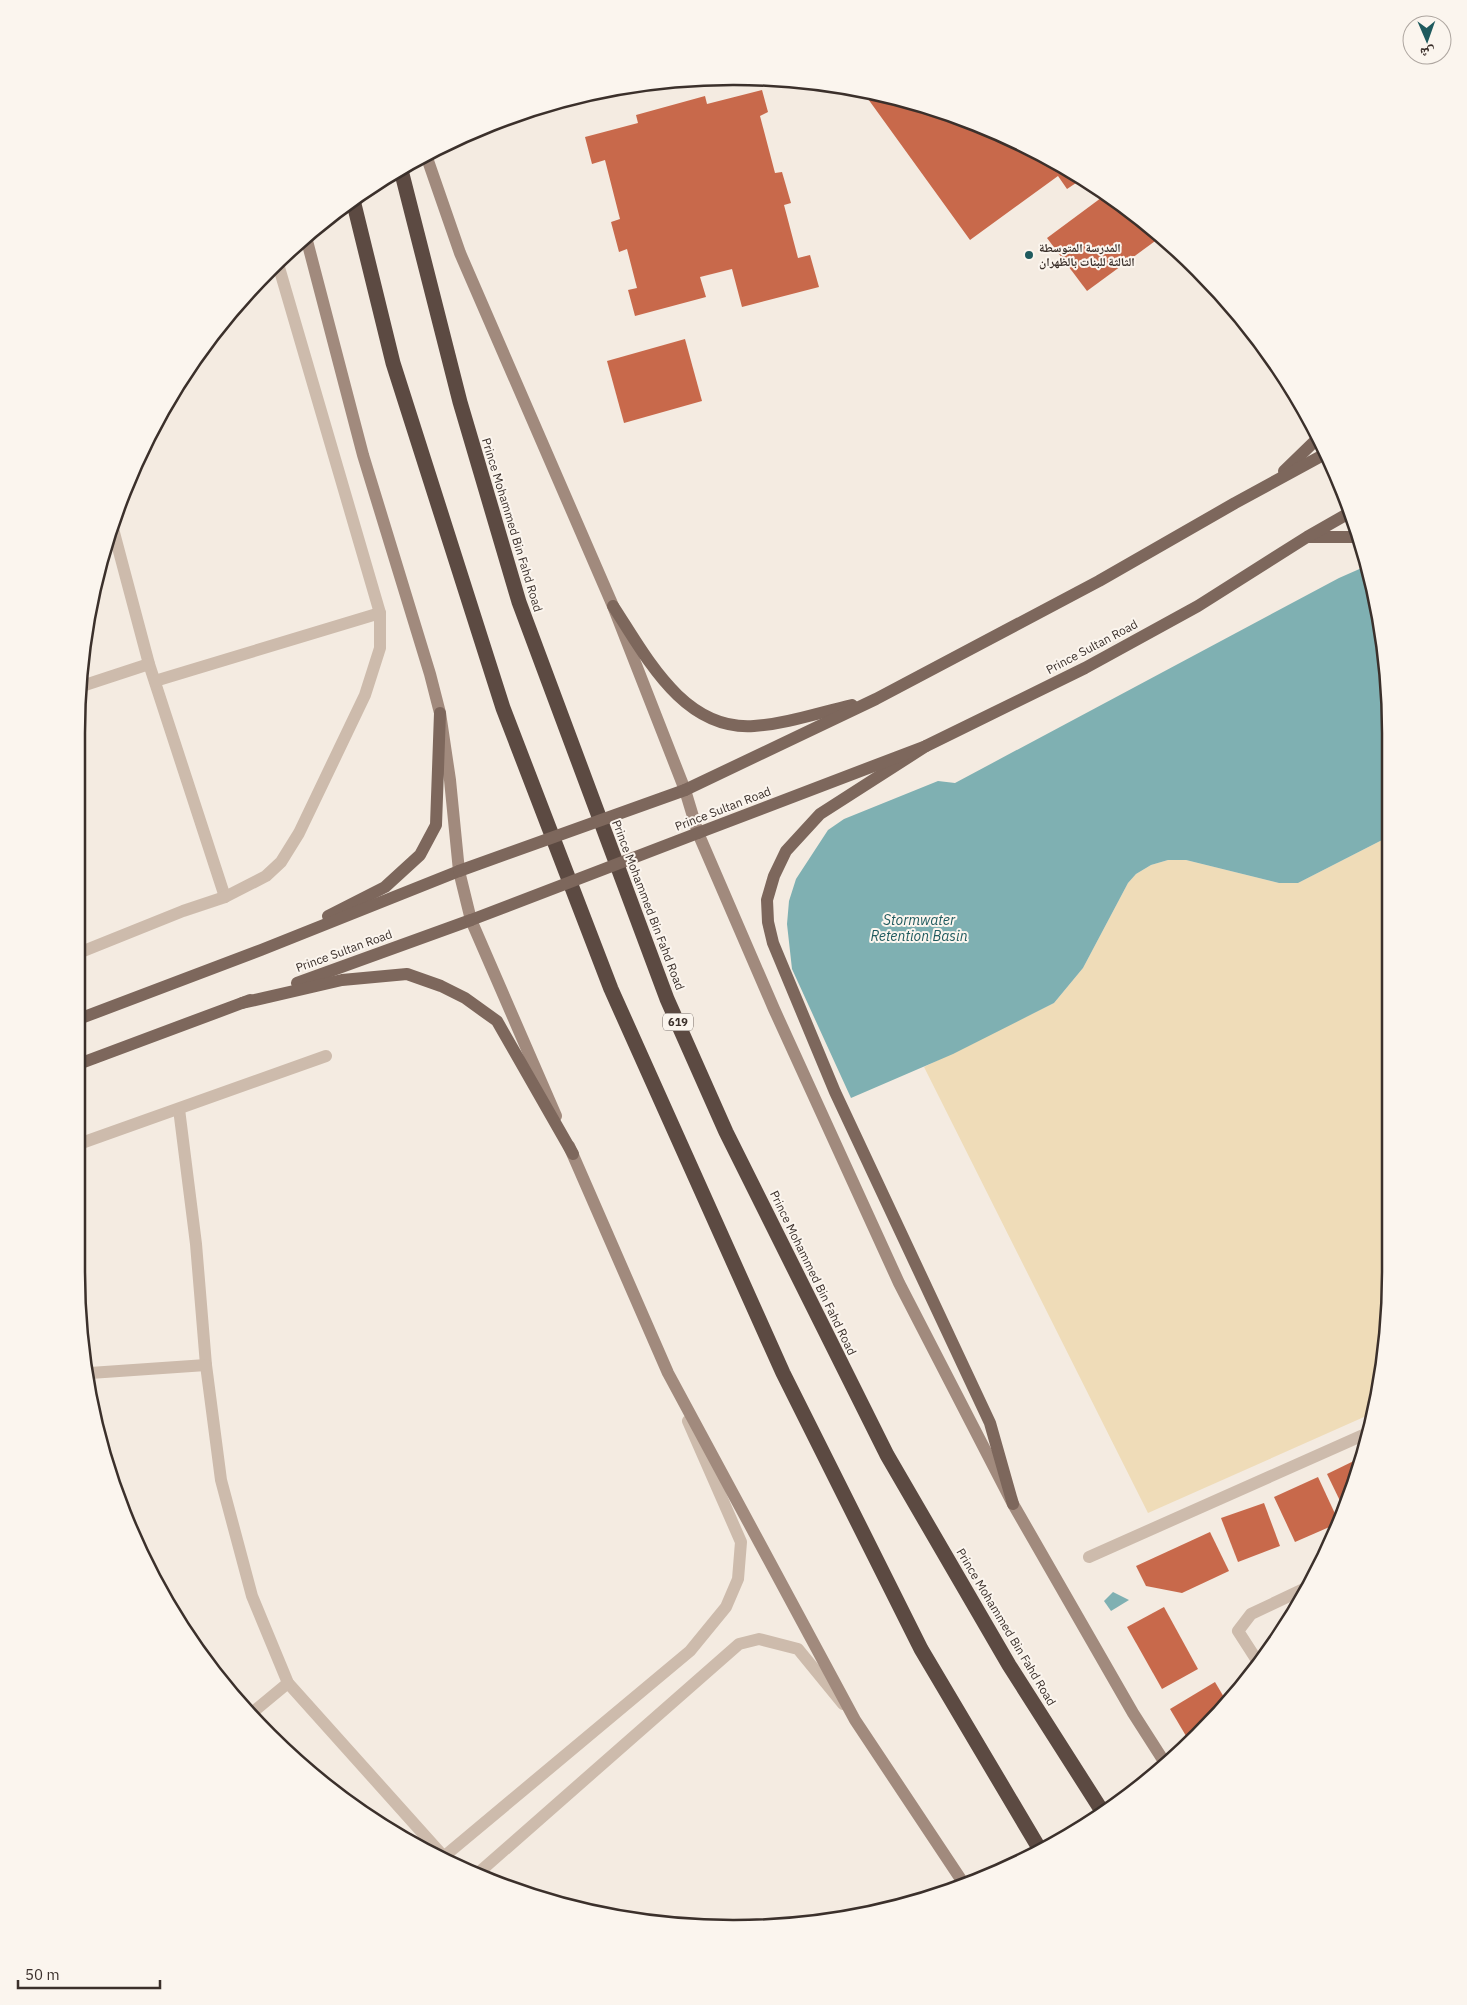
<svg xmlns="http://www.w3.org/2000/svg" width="1467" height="2005" font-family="'IBM Plex Sans','Noto Naskh Arabic',sans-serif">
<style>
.sand{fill:#efdcb8}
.water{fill:#7fb0b2}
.building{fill:#c8694b}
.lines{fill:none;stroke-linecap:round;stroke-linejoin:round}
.minor{stroke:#cdbbac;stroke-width:12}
.tertiary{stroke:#cdbbac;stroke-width:12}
.secondary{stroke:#a18a7d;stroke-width:12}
.primary{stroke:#7d675c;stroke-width:12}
.motorway{stroke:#5c4a42;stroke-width:15}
.primary-bridge{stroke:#7d675c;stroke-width:12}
.poi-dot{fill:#1f5a5e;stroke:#fbf5ee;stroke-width:2}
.labels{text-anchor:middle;stroke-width:4;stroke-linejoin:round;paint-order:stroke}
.shield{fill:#fbf5ee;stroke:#756b66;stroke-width:1}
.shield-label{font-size:11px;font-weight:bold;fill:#3b302b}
.poi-label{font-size:12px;font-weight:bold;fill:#3b302b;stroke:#fbf5ee;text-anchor:start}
.street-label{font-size:12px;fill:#3b302b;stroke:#fbf5ee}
.water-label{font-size:14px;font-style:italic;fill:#1f5a5e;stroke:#fbf5ee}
.rim{fill:none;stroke:#3b302b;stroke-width:2.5}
</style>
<rect width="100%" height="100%" fill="#f4ebe1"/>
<path class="sand" d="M1386,838L1389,1315L1373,1413L1148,1513L924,1067L1054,1003L1083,968L1128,883L1136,874L1151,865L1168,860H1186L1279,883H1298Z"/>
<g class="water">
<path d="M1364,567L1385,647L1386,838L1298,883H1279L1186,860H1168L1151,865L1136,874L1128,883L1083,968L1054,1003L953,1054L851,1098L792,969L787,924L789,901L796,879L828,830L844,819L938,781L955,783L1339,578Z"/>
<path d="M1113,1592L1129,1600L1111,1611L1104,1601Z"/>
</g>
<g class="building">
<path d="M762,90L768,112L760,116L775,173L782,172L791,203L784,205L798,258L810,255L819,287L742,307L732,269L700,277L706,297L635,316L628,290L637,288L627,249L619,252L611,222L620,219L605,160L592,164L585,137L638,123L636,115L705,96L707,104Z"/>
<path d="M863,92L944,111L1062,164L1082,179L1067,189L1058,176L970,240Z"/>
<path d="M1105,195L1162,236L1087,291L1047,238Z"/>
<path d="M685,339L702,401L624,423L607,361Z"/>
<path d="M1362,1457L1342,1505L1327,1474Z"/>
<path d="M1318,1477L1337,1518L1334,1525L1295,1542L1274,1497Z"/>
<path d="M1264,1503L1280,1546L1238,1562L1221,1518Z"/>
<path d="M1210,1532L1229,1571L1182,1593L1146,1586L1136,1566Z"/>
<path d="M1164,1607L1198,1669L1162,1689L1127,1627Z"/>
<path d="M1215,1682L1228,1704L1189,1741L1170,1709Z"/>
</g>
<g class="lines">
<g class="minor">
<path d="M112,525L149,664L225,897"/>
<path d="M155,681L380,613"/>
<path d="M82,686L149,664"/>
<path d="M179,1109L196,1244L206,1365L221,1480L252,1596L288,1683L444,1857"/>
<path d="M76,1145L326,1056"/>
<path d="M90,1373L206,1365"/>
<path d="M1089,1557L1370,1432"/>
<path d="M1258,1662L1238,1631L1251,1614L1308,1587"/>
<path d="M253,1712L288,1683"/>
<path d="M441,1859L690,1651L726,1607L738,1579L741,1542L688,1421"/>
<path d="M476,1875L739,1644L759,1639L798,1649L843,1704"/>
</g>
<path class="tertiary" d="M76,954L183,911L225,897L266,876L281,862L299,833L365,695L380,648V613L278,264"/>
<g class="secondary">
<path d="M426,155L460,253L613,606L685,790L698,833L774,1009L899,1283L1013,1504L1133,1713L1165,1763"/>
<path d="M306,237L363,455L430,674L440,713L450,780L459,871L471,920L556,1116"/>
<path d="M569,1146L668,1373L855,1720L964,1884"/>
</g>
<g class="primary">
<path d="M1284,471L1316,440"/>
<path d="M1309,537H1355"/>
<path d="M613,606C646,656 683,731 754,726C786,724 821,712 852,705"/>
<path d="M926,746L820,814L786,851L774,876L767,900L768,922L773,943L835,1092L990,1423L1013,1504"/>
<path d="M685,790L876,699L1099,581L1235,503L1325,454"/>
<path d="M698,833L926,746L1085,668L1198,606L1307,537L1349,513"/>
<path d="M328,916L385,887L420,855L436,825L440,713"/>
<path d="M297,983L471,920"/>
<path d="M242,1003L342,980L407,974L441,986L465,998L497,1021L573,1154"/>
<path d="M76,1020L261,950L459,871"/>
<path d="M76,1065L250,1000"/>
</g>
<g class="motorway">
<path d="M401,170L460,402L519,602L667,999L726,1132L887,1455L1009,1665L1102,1811"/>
<path d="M353,200L393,363L503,708L611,989L783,1373L921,1649L1039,1848"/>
</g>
<g class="primary-bridge">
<path d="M459,871L685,790"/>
<path d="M471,920L698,833"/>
</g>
</g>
<circle class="poi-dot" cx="1029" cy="255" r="5"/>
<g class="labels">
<rect class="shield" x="663" y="1013.5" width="30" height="17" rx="4"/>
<g class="shield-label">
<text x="678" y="1026">619</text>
</g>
<g class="poi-label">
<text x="1039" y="252">المدرسة المتوسطة<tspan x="1039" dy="14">الثالثة للبنات بالظهران</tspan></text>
</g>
<g class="street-label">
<text transform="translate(512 525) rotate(73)" y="4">Prince Mohammed Bin Fahd Road</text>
<text transform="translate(1092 647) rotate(-28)" y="4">Prince Sultan Road</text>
<text transform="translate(723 809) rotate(-21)" y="4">Prince Sultan Road</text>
<text transform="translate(648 905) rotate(69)" y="4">Prince Mohammed Bin Fahd Road</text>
<text transform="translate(344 951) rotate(-20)" y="4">Prince Sultan Road</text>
<text transform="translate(813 1273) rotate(64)" y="4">Prince Mohammed Bin Fahd Road</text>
<text transform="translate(1006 1627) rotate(59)" y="4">Prince Mohammed Bin Fahd Road</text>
</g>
<g class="water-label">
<text x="919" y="925">Stormwater<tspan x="919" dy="16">Retention Basin</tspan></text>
</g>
</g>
<path d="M0 0H1467V2005H0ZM733 85H734A648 648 0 0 1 1382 733V1272A648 648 0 0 1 734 1920H733A648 648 0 0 1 85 1272V733A648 648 0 0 1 733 85Z" fill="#fbf5ee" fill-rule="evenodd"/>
<path class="rim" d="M733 85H734A648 648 0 0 1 1382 733V1272A648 648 0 0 1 734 1920H733A648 648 0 0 1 85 1272V733A648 648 0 0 1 733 85Z"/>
<g transform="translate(1427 40) rotate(178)"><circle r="24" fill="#fbf5ee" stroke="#aea6a0"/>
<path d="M0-4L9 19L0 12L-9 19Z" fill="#1f5a5e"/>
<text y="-8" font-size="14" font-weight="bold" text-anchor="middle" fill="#3b302b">ش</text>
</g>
<path d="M18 1980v8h142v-8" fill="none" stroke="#3b302b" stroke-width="2.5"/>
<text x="25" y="1980" font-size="15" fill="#3b302b" stroke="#fbf5ee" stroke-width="4" paint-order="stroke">50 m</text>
</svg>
